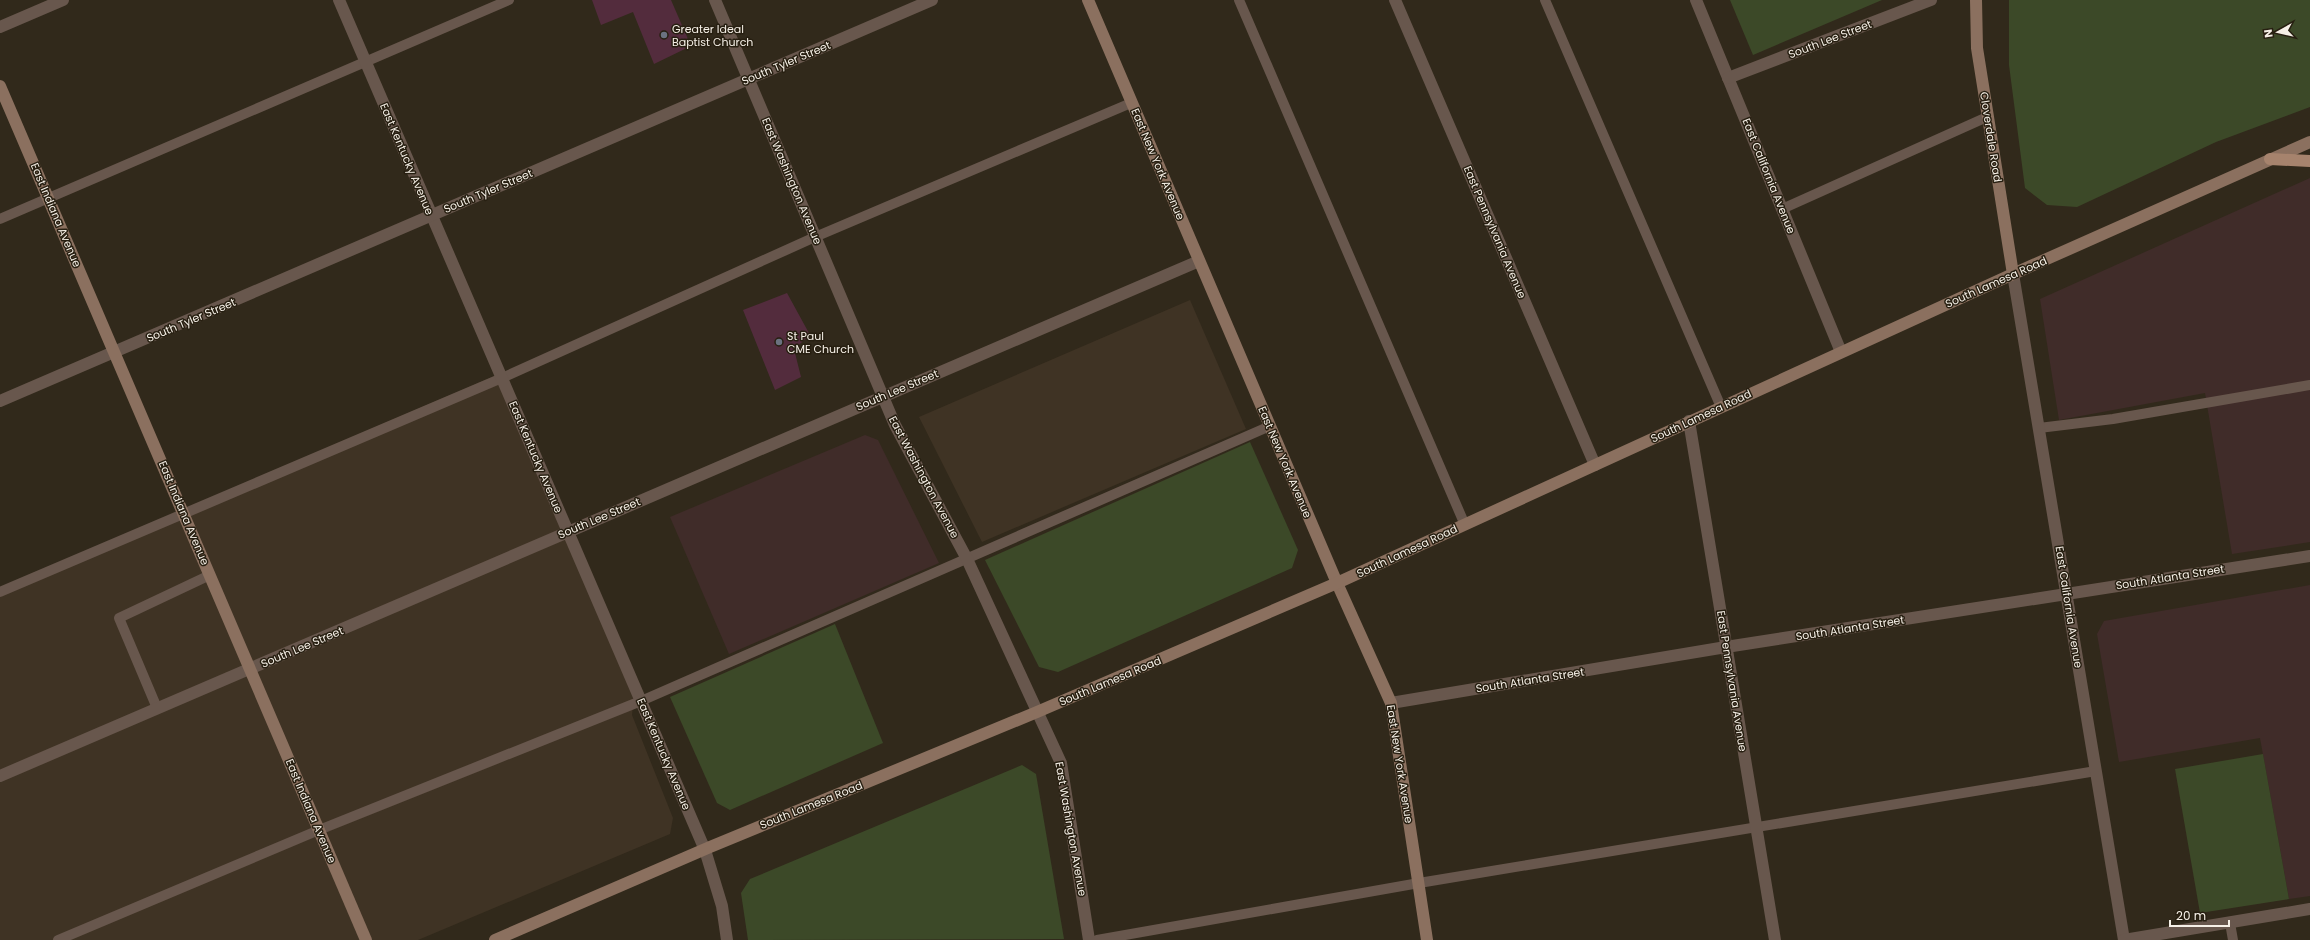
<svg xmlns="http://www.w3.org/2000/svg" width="2310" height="940" font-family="Poppins,sans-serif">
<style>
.commercial{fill:#3f3324}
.industrial{fill:#402c29}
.green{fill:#3c4928}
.building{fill:#532c3d}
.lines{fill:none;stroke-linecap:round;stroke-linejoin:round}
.lane{stroke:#68574d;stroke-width:10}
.street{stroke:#68574d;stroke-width:12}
.secondary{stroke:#8b705f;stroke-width:12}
.primary{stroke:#a6836d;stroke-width:12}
.worship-dot{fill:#6b7280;stroke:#271f11;stroke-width:1.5}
.labels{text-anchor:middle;stroke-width:3;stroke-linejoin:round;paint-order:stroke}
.poi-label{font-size:11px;fill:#f6f0e7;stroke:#271f11;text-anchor:start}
.street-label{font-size:11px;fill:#f6f0e7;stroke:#271f11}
</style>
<rect width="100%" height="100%" fill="#31291b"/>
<g class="commercial">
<path d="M1190,300L1246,429L982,542L919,417Z"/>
<path d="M499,374L635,690L632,715L673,818L670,834L418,940H0V588Z"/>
</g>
<g class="industrial">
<path d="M2310,178V542L2232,554L2205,393L2059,420L2040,299Z"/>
<path d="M865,435L878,440L939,563L729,654L670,517Z"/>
<path d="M2310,585V896L2289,899L2260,738L2119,762L2097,634L2104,621Z"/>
</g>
<g class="green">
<path d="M1730,0H1882L1753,55Z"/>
<path d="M2009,0H2310V107L2216,142L2077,207L2047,205L2025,188L2009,65Z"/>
<path d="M1250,442L1298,550L1292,568L1058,672L1039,667L985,560Z"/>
<path d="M835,624L883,743L730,810L717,803L670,697Z"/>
<path d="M2263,754L2289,899L2200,913L2175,769Z"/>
<path d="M1022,765L1036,774L1064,939L748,940L741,893L750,879Z"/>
</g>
<g class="building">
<path d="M592,0H671L691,46L654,64L633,12L601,25Z"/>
<path d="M787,293L810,335L794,349L801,377L775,390L743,310Z"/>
</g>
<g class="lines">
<g class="lane">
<path d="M1239,0L1465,525"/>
<path d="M1545,0L1721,407"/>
<path d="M1782,209L1987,117"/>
<path d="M0,219L509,0"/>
<path d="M2039,428L2113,419L2310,385"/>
<path d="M0,592L502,378L815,237L1131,103"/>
<path d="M157,708L119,618L210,575"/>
<path d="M2230,923L2233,940"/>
<path d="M58,940L319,830L641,701L1270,426"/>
<path d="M1097,940L1419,883L2096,771"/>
</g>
<g class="street">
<path d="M339,0L705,850L722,906L727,940"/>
<path d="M715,0L895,425L967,559L1061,763L1089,940"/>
<path d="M1395,0L1595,465"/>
<path d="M1696,0L1841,352"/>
<path d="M0,27L63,0"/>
<path d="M1728,78L1931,0"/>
<path d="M2013,274L2124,940"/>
<path d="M0,401L932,0"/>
<path d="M1689,421L1775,940"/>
<path d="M1391,703L1726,647L2310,556"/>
<path d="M0,776L1199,261"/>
<path d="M2124,940L2310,909"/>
</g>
<g class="secondary">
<path d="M1088,0L1337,583L1391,703L1427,940"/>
<path d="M1976,0L1977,48L2013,274"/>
<path d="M0,86L366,940"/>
<path d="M495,940L710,847L1037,712L1337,583L2013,274L2310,142"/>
</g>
<path class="primary" d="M2270,159L2310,161"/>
</g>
<g class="worship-dot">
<circle cx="664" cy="35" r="4"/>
<circle cx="779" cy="342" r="4"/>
</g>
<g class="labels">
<g class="poi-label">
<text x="672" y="33">Greater Ideal<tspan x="672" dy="13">Baptist Church</tspan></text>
<text x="787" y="340">St Paul<tspan x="787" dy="13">CME Church</tspan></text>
</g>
<g class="street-label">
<text transform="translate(1830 39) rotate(-21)" y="4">South Lee Street</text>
<text transform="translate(786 63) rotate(-23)" y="4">South Tyler Street</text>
<text transform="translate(1991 137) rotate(81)" y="4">Cloverdale Road</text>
<text transform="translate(407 159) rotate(67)" y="4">East Kentucky Avenue</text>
<text transform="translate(1158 164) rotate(67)" y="4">East New York Avenue</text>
<text transform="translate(1769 176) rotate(68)" y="4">East California Avenue</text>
<text transform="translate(792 181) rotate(67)" y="4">East Washington Avenue</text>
<text transform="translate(488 191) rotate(-23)" y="4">South Tyler Street</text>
<text transform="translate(56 215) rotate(67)" y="4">East Indiana Avenue</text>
<text transform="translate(1495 232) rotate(67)" y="4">East Pennsylvania Avenue</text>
<text transform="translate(1996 282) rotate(-24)" y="4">South Lamesa Road</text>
<text transform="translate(191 320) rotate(-23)" y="4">South Tyler Street</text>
<text transform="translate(897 390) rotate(-23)" y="4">South Lee Street</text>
<text transform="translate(1701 416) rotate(-25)" y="4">South Lamesa Road</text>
<text transform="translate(536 457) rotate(67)" y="4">East Kentucky Avenue</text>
<text transform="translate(1285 462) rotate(67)" y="4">East New York Avenue</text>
<text transform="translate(924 477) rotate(62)" y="4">East Washington Avenue</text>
<text transform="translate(184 513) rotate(67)" y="4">East Indiana Avenue</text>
<text transform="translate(599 518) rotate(-23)" y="4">South Lee Street</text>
<text transform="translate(1407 551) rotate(-25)" y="4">South Lamesa Road</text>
<text transform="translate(2170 577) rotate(-9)" y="4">South Atlanta Street</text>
<text transform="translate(2069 607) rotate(81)" y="4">East California Avenue</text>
<text transform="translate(1850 628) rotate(-9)" y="4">South Atlanta Street</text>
<text transform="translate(302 647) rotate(-23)" y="4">South Lee Street</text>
<text transform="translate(1530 680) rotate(-9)" y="4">South Atlanta Street</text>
<text transform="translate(1110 681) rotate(-23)" y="4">South Lamesa Road</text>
<text transform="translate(1732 681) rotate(81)" y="4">East Pennsylvania Avenue</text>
<text transform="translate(664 754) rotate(67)" y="4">East Kentucky Avenue</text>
<text transform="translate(1400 764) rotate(81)" y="4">East New York Avenue</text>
<text transform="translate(811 805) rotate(-22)" y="4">South Lamesa Road</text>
<text transform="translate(311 811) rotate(67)" y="4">East Indiana Avenue</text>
<text transform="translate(1071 829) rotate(80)" y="4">East Washington Avenue</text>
</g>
</g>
<g transform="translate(2278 32) rotate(262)" stroke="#271f11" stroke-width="3" paint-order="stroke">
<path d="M0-3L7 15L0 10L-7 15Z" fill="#f6f0e7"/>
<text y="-6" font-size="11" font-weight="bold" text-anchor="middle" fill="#f6f0e7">N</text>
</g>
<path d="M2170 920v6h59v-6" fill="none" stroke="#f6f0e7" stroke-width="2"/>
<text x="2176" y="920" font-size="12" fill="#f6f0e7" stroke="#271f11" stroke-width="3" paint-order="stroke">20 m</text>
</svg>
